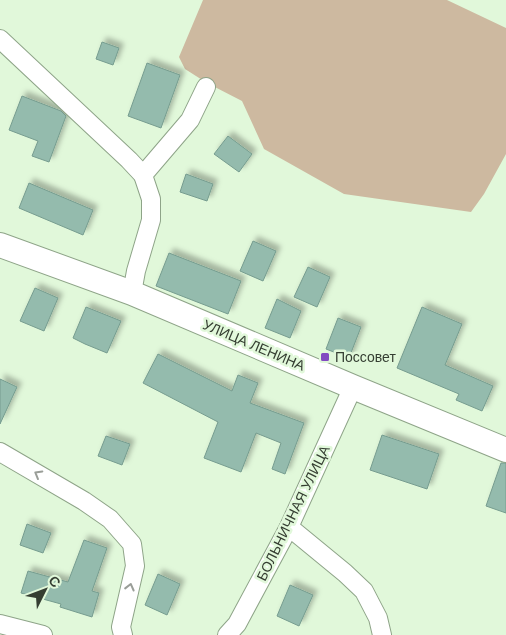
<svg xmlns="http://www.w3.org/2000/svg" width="506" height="635" font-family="Arial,sans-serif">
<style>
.green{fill:#cdb9a0}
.building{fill:#94bbad;stroke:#769c8f;filter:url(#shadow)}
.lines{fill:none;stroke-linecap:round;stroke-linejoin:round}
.street-casing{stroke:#8ea488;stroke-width:20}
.secondary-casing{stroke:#8ea488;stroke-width:26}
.street{stroke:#fff;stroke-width:18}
.secondary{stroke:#fff;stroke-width:24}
.oneway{stroke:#9a9e98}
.poi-dot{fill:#824ac1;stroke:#e1f8da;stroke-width:2}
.labels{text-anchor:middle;stroke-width:5;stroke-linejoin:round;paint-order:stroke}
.street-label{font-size:14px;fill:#353e32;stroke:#e1f8da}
.poi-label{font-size:14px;fill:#353e32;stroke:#e1f8da;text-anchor:start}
</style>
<defs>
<filter id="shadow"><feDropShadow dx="4.5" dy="-4.5" stdDeviation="2.5" flood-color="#0004"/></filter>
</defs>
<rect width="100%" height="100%" fill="#e1f8da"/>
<path class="green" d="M203,0H447L506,28V154L484,194L471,212L344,194L264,149L242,101L207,83L185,69L179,57Z"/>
<g class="building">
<path d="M102,42L119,48L113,65L96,59Z"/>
<path d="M147,63L180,75L161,128L128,116Z"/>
<path d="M22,96L61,111L66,116L49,162L32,156L38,141L9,130Z"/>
<path d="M228,136L252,154L239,172L214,154Z"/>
<path d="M186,174L213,184L207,201L180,192Z"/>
<path d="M29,183L93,210L83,235L19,208Z"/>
<path d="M253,241L276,251L263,281L240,271Z"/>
<path d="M169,253L241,281L228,314L156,286Z"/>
<path d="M308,267L330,277L317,307L294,297Z"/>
<path d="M35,288L58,298L44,331L20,321Z"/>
<path d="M277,299L301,311L290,338L265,328Z"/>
<path d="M86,307L121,321L107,353L85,344L73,338Z"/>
<path d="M422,307L462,324L445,365L493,386L482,411L456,400L459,394L397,368Z"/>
<path d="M338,318L361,327L349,358L326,349Z"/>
<path d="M158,354L232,391L238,375L258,383L250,403L304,423L285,474L272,469L281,443L256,433L241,472L204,458L218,422L143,383Z"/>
<path d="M0,379L17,387L0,424Z"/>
<path d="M382,435L439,454L427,489L370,470Z"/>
<path d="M106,436L130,444L122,465L98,456Z"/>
<path d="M501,463H506V513L486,506Z"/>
<path d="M27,524L51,533L43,553L20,545Z"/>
<path d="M84,540L107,548L92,591L99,593L92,617L60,607L61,604L21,593L28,571L68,582Z"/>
<path d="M158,574L180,584L167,615L145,605Z"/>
<path d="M290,585L313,595L299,626L277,616Z"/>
</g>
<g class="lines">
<g class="street-casing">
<g id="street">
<path d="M0,39L129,160L143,175"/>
<path d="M132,293L136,271L151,220V199L143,175L190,120L206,87"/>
<path d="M0,452L84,501L110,519L132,544L135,566L121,627L123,635"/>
<path d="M289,527L345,573L364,591L378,618L382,635"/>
<path d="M0,624L43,635"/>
<path d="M227,635L237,624L289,527L353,387"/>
</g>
</g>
<g class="secondary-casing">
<path id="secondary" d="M0,245L132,293L353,387L506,450"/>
</g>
<use href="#street" class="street"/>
<use href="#secondary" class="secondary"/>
</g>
<defs><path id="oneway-chevron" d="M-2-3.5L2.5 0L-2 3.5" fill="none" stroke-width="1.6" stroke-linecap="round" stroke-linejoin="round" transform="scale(1.25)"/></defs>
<g class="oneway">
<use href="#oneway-chevron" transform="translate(38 474) rotate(-150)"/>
<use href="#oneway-chevron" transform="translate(130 587) rotate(-76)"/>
</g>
<rect class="poi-dot" x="320" y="352" width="10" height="10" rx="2.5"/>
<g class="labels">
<g class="street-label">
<text transform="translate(254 345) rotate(23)" y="5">УЛИЦА ЛЕНИНА</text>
<text transform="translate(293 513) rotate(-64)" y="5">БОЛЬНИЧНАЯ УЛИЦА</text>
</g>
<g class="poi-label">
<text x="335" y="362">Поссовет</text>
</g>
</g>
<g transform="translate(45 590) rotate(48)" stroke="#e1f8da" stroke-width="4" paint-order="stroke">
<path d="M0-4L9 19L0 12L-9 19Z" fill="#353e32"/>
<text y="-8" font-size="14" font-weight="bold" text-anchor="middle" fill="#353e32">С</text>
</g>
</svg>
